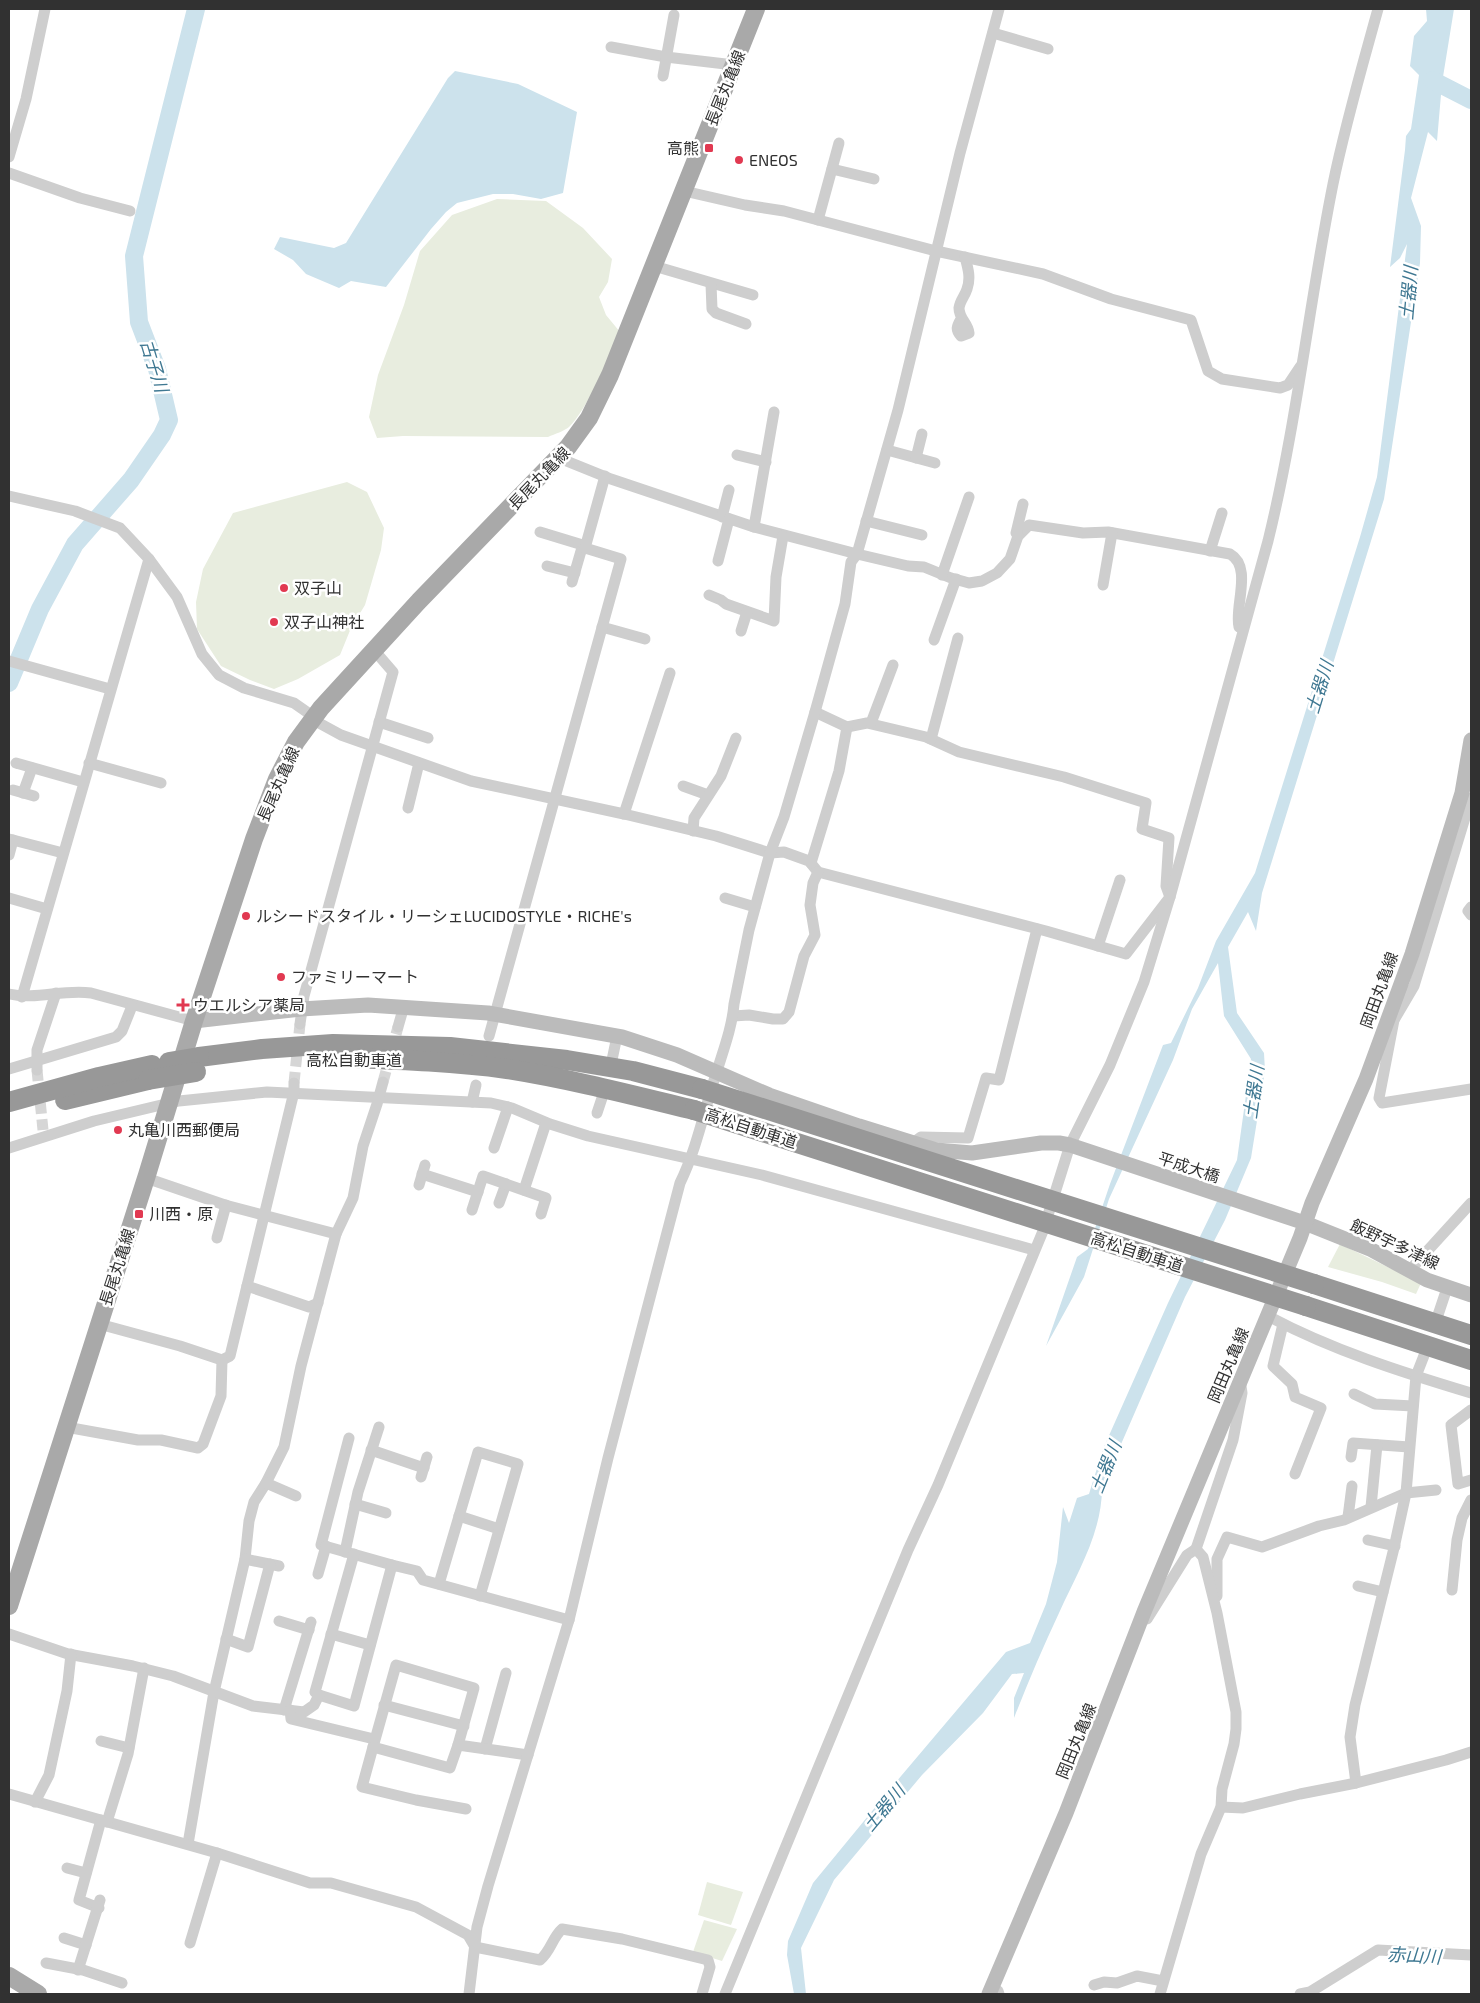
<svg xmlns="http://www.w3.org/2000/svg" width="1480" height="2003" font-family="'Exo 2','Noto Sans JP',sans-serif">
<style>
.green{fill:#e8eddf}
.water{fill:#cce2ec}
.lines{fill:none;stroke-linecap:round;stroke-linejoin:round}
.river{stroke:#cce2ec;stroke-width:18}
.street-tunnel{stroke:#d6d6d6;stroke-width:11;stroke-dasharray:11 5.5;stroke-linecap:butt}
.street{stroke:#cecece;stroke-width:11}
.secondary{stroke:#bbb;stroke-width:15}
.primary{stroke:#a9a9a9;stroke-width:18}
.highway{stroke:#989898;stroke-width:20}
.highway-bridge{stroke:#989898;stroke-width:20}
.poi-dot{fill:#e13951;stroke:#fff;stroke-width:2}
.labels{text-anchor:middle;stroke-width:5;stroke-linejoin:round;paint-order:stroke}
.street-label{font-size:16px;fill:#313131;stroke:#fff}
.poi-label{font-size:16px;fill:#313131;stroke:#fff;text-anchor:start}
.water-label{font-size:18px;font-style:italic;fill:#3f7892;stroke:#fff}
</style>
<rect width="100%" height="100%" fill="#fff"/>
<g class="green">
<path d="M497,199L546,201L583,228L612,259L608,282L599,297L606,315L620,332C612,353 585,413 569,427C564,431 555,434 548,437L403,436L377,438L369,417L378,375L404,305L420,251L452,215Z"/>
<path d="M347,482L367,492L384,528L381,550L365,605L351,628L340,655L298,679L274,689L250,680L221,666L197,629L196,602L203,569L233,513Z"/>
<path d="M1340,1244L1421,1283L1416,1294L1382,1282L1328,1267Z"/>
<path d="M707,1882L743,1892L731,1925L698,1915Z"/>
<path d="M704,1920L737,1929L722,1961L693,1952Z"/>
</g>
<g class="water">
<path d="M1426,9H1454L1442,83L1437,141L1428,132L1411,198L1421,226L1420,263L1384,499L1262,893L1256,931L1248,912L1228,947L1237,1013L1264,1053L1265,1071L1251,1158L1225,1220L1185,1297L1102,1488C1102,1533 1077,1573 1059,1613C1043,1647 1028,1682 1014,1718V1698L1024,1673L1012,1674L983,1713L922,1775L834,1880L801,1948L806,1994H794L787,1955L788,1941L813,1883L896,1782L1006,1652L1030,1643L1046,1604L1057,1562L1063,1507L1069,1523L1077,1498L1089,1494L1103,1449L1168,1303L1237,1160L1251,1059L1224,1016L1218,963L1192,1009L1173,1060L1109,1199L1084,1277L1046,1346L1077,1257L1088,1249L1110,1184L1163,1045L1171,1043L1198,988L1216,941L1255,873L1360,537L1377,477L1407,244L1400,258L1390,267L1405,150L1406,136L1411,129L1419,75L1410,66L1414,36L1427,21Z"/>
<path d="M455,71L518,84L577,112L563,193L541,199L513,194H493L457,203L446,212L431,229L386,287L351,281L339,288L306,274L293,260L274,249L280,237L334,248L346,243L448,78Z"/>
</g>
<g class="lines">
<g class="river">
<path d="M1432,80L1471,100"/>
<path d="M9,683L40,609L75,544L131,480L162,435L169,420L157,369L139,322L134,256L196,9"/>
</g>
<g class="street-tunnel">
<path d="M37,1070L43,1130"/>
<path d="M383,1082L398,1027"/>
<path d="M294,1083L300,1024"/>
</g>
<g class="street">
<path d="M993,33L1048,49"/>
<path d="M611,47L666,57L734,65"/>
<path d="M663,76L674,15"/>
<path d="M9,157L26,99L45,9"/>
<path d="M832,169L874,179"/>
<path d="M9,173L80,198L130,211"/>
<path d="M684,191L745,205L784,211L936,251L1043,274L1111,299L1191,320L1208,371L1222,379L1280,388L1288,385L1300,367"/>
<path d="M818,220L839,143"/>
<path d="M654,266L753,295"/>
<path d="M711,284L712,309L716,313L746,324"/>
<path d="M961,319C957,326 955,330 961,336L969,333C968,323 959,319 959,308C960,300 965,296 967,289C971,278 968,268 965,257"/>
<path d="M887,450L935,463"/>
<path d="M737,455L766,462"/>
<path d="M559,458L611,479L754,527L857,554L908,566L924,567L951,578L969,583L982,581L997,573L1010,559L1018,536L1029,525L1083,533L1108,532L1230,554C1253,567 1234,607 1239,627"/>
<path d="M916,458L922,434"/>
<path d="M9,496L75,511L120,528L149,559L177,597L202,654L219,675L244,688L294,703L314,717L319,723L341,735L471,781L624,814L716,836L770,853L784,852L809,861L818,872L1046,931L1126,954L1170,897L1166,886L1169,838L1142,829L1146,803L1064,777L959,752L926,737L867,723L847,727L815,712"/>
<path d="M722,517L729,490"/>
<path d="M866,521L922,535"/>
<path d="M754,527L774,412"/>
<path d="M540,532L586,546"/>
<path d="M1018,536L1016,533L1023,504"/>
<path d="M1210,551L1222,513"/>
<path d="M718,561L729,519"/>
<path d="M547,566L575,573"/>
<path d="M942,575L969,497"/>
<path d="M572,582L581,551L585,548"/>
<path d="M1103,585L1112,533"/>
<path d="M709,595L721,600L726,604L774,621L776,577L783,536"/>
<path d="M602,627L645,639"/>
<path d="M741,631L747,612"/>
<path d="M934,640L956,579"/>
<path d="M9,661L110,689"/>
<path d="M379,722L428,738"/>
<path d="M871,723L893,665"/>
<path d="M931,739L958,638"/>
<path d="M16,763L83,782"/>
<path d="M89,763L161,783"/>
<path d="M683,786L708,795"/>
<path d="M13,790L34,796"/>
<path d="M23,793L32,768"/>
<path d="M408,808L419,763"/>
<path d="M624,814L670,673"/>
<path d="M693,831L694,818L721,776L736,738"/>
<path d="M9,839L63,853"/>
<path d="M9,855L13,840"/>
<path d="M811,863L839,771L847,727"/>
<path d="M9,898L47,909"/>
<path d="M725,898L755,907"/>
<path d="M1471,907L1468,911L1471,915"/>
<path d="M1098,946L1120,880"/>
<path d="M9,994C36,1000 63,989 91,993L194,1021"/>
<path d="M22,997L149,559"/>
<path d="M733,1016L749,1015L773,1019H783L789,1012L804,956L815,935L810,905L813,883L818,872"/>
<path d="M1390,1017L1394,1020L1379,1098L1382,1103L1471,1089"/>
<path d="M1394,1020L1414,986L1471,798"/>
<path d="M300,1024L304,996L393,672L374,650"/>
<path d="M398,1027L404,1006"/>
<path d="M489,1036L621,559L585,548L605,476"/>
<path d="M612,1060L617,1036"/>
<path d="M9,1069L116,1037L122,1031L132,1006"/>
<path d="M37,1070V1050L56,993"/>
<path d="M472,1102L476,1085"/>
<path d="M597,1113L602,1098"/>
<path d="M913,1143L921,1137L968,1138L986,1078L999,1080L1037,929"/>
<path d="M9,1148L94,1121L157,1106L179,1101L267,1092L491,1103L512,1108L550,1124L588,1136L762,1175L1034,1250"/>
<path d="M494,1148L508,1107"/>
<path d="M422,1174L478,1192"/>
<path d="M146,1178L225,1205L336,1234L301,1366L284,1447L266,1483L254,1502L249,1521L245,1559L214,1692L188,1844"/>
<path d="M419,1185L425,1165"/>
<path d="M524,1190L546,1123"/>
<path d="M499,1203L506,1184"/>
<path d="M472,1210L483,1176L546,1198L541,1214"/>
<path d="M336,1234L353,1198L363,1146L377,1104L383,1082"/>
<path d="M217,1238L226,1205"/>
<path d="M1410,1270L1471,1203"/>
<path d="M247,1286L309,1307L318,1303"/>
<path d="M1438,1315L1447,1288"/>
<path d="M1268,1316C1332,1350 1401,1372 1471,1393"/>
<path d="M99,1324L180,1346L222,1360L230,1356L294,1092V1083"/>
<path d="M1283,1324L1273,1366L1292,1384L1295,1397L1321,1408L1295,1474"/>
<path d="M1354,1394L1375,1404L1413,1406"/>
<path d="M1471,1410L1451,1425L1458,1484L1471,1480"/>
<path d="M66,1427L138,1440H161L198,1448L203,1444L221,1396L222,1360"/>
<path d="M349,1438L321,1545L392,1565"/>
<path d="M371,1450L424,1468"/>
<path d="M1351,1457L1353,1443L1409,1447"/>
<path d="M421,1477L427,1457"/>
<path d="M266,1483L296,1496"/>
<path d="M355,1504L386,1513"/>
<path d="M1371,1507L1377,1445"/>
<path d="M459,1516L499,1529"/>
<path d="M1348,1517L1352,1486"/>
<path d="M1368,1540L1395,1546"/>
<path d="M345,1552L358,1492L379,1427"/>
<path d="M245,1559L279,1566"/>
<path d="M318,1574L326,1546"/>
<path d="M439,1584L478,1452L518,1464L480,1596"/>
<path d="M1358,1586L1383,1592"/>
<path d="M1452,1590L1457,1540L1462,1518L1471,1500"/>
<path d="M1217,1596V1559L1227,1537L1262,1547L1319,1526L1344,1520L1406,1493L1436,1490"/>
<path d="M1147,1619L1187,1555L1196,1549"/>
<path d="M279,1621L309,1630"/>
<path d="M9,1634L68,1654L133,1666L173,1676L253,1706L304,1712L314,1705L319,1695L354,1706L392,1565L417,1571L423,1580L569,1620"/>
<path d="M331,1634L370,1645"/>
<path d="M226,1639L248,1647L270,1564"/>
<path d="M319,1695L315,1692L354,1554"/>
<path d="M384,1705L464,1726"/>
<path d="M284,1710L311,1622"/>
<path d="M290,1710L291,1719L374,1739"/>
<path d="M101,1741L129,1748"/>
<path d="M373,1747L396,1665L474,1688L458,1745"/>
<path d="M485,1749L506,1673"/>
<path d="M1356,1783L1350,1737L1355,1705L1394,1548L1406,1493L1416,1376L1425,1353"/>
<path d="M9,1794L217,1853L310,1883H331L416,1907L468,1935L475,1947L540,1960C551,1951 552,1938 562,1929L622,1939L708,1960L710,1967L702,1994"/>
<path d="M35,1802L49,1775L67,1691L71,1654"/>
<path d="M1221,1807L1243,1808L1300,1794L1356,1783L1446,1760L1471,1752"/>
<path d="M466,1809L416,1800L362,1787L373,1747L450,1768L458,1745L528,1755"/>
<path d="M107,1822L128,1754L144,1668"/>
<path d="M67,1868L86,1873"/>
<path d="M99,1908L79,1900L101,1820"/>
<path d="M64,1938L86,1945"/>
<path d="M190,1943L217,1853"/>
<path d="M46,1963L83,1970L122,1983"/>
<path d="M78,1970L100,1900"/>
<path d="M1094,1985L1104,1982L1117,1983L1137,1976L1163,1981"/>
<path d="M992,1988L998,1991L999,1994"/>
<path d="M469,1994L477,1927L488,1886L569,1620L608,1458L680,1183C697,1148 704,1111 716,1074C723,1051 732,1028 734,1004L749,930L770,853L784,817L815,712L845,604L851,562L857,554L898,410L960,153L999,9"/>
<path d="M725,1994L908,1550L938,1485L1043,1231L1070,1145L1110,1065L1144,982L1170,897L1268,541C1297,423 1309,303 1333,184C1345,125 1362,67 1378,9"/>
<path d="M1160,1994L1201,1854L1221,1807L1222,1789L1234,1744L1236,1729V1712L1217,1613L1203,1557L1196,1549L1233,1440L1242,1393L1241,1386"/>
<path d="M1300,1994L1310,1992L1378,1950L1471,1955"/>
</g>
<g class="secondary">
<path d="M194,1021L301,1009L368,1005L488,1013L622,1037L677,1055L769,1095L859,1126L936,1150L972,1153L1041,1143H1059L1070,1145L1305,1223L1370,1249L1427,1280L1471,1295"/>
<path d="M989,1994L1066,1813L1144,1612L1300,1238L1312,1203L1366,1079L1412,954L1462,793L1471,740"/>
</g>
<g class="primary">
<path d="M9,1606L147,1175L194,1021L254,839L277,779L296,742L321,708L419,601L568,447L589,418L610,375L756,9"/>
<path d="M9,1976L38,1994"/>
</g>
<g class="highway">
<path d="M199,1057L262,1049L333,1044L450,1047L567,1060L633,1071L702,1089"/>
<path d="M351,1058C403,1060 455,1062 507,1069C570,1079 632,1095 694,1110"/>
<path d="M65,1100L148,1080"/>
<path d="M9,1102L99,1077L152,1065"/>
<path d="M1314,1284L1471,1335"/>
<path d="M1306,1306L1471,1360"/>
</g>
<g class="highway-bridge">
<path d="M169,1062L199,1057"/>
<path d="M148,1080L196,1072"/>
<path d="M702,1089L1314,1284"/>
<path d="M694,1110L1306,1306"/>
</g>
</g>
<g class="poi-dot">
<rect x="704" y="143" width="10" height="10" rx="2.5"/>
<circle cx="739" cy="160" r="5"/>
<circle cx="284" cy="588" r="5"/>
<circle cx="274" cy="622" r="5"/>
<circle cx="246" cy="916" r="5"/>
<circle cx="281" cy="977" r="5"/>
<path d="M180.5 997.5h5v5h5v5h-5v5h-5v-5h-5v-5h5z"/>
<circle cx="118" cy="1130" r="5"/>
<rect x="134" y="1209" width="10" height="10" rx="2.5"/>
</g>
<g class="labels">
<g class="street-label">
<text transform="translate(725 88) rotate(-68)" y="6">長尾丸亀線</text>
<text transform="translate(539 478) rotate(-46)" y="6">長尾丸亀線</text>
<text transform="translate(278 784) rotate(-66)" y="6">長尾丸亀線</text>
<text transform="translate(1379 990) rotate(-70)" y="6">岡田丸亀線</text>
<text x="354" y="1066">高松自動車道</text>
<text transform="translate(751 1128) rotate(18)" y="6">高松自動車道</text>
<text transform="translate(1189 1167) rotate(18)" y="6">平成大橋</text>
<text transform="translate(1395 1244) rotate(25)" y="6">飯野宇多津線</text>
<text transform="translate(1137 1252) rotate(18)" y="6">高松自動車道</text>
<text transform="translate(117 1267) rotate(-72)" y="6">長尾丸亀線</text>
<text transform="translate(1228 1365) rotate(-67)" y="6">岡田丸亀線</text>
<text transform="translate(1076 1741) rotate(-68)" y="6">岡田丸亀線</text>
</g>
<g class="poi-label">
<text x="699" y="154" text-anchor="end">高熊</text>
<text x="749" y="166">ENEOS</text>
<text x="294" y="594">双子山</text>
<text x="284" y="628">双子山神社</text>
<text x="256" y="922">ルシードスタイル・リーシェLUCIDOSTYLE・RICHE's</text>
<text x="291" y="983">ファミリーマート</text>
<text x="193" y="1011">ウエルシア薬局</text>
<text x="128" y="1136">丸亀川西郵便局</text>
<text x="149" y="1220">川西・原</text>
</g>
<g class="water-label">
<text transform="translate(1409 293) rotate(-85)" y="6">土器川</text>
<text transform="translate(154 366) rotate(73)" y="6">古子川</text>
<text transform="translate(1320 687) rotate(-73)" y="6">土器川</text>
<text transform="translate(1254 1092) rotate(-82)" y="6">土器川</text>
<text transform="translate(1106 1467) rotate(-68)" y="6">土器川</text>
<text transform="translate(884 1808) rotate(-50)" y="6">土器川</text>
<text transform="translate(1414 1956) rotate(3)" y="6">赤山川</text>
</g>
</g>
<rect width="1480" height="2003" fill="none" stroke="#313131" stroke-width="20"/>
</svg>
